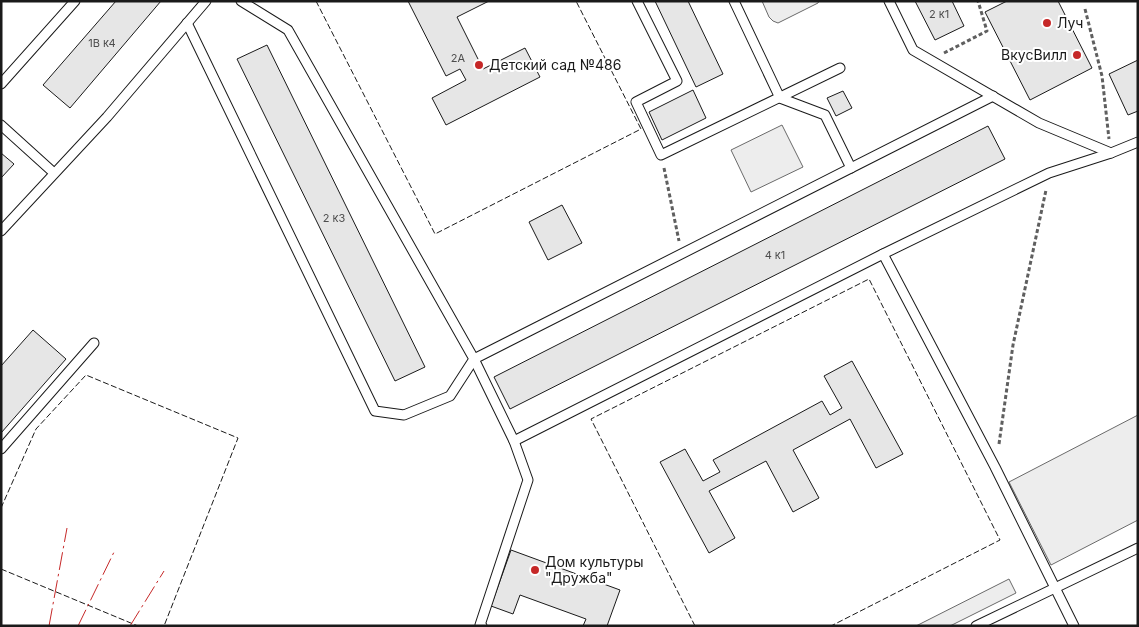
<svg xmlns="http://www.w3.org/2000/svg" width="1139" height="627" font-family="Inter,sans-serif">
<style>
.built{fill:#ededed;stroke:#6a6a6a}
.building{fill:#e6e6e6;stroke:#1a1a1a}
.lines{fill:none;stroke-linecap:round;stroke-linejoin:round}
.lane-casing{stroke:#1a1a1a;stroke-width:11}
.path{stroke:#5f5f5f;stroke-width:3;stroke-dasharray:4 2.5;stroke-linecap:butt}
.lane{stroke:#fff;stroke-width:9}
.fence{stroke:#1a1a1a;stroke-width:1;stroke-dasharray:6 2.5;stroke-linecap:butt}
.power{stroke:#c62828;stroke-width:1;stroke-dasharray:18 4 2.5 4;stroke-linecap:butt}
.poi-dot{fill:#c62828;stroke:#fff;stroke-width:2}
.labels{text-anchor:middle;stroke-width:4;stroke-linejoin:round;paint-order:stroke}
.number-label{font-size:11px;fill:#4d4d4d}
.poi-label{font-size:14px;fill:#1a1a1a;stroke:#fff;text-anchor:start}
</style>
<rect width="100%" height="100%" fill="#fff"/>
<g class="built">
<path d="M762,1H819L818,3L778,23L773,21L769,17Z"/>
<path d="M782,125L803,167L751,192L731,150Z"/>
<path d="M1138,415V520L1051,565L1009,482Z"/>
<path d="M1009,579L1016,593L950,626H916Z"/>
</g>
<g class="building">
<path d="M116,1H161L70,108L43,85Z"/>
<path d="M408,1H489L457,17L483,69L525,48L540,77L446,125L432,98L466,80L460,69L446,76Z"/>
<path d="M655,1H688L723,74L696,87Z"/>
<path d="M915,1H952L964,26L935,40Z"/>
<path d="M1007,1H1058L1092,68L1030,100L985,12Z"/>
<path d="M267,45L425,367L395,381L237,59Z"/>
<path d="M1138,60V111L1128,115L1109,74Z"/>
<path d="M693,90L706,118L662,140L649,112Z"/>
<path d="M843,91L852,108L836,116L827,98Z"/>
<path d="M988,126L1005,159L510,409L494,377Z"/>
<path d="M1,153L14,164L1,178Z"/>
<path d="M562,205L582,243L548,260L529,222Z"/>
<path d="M33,330L66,359L1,433V366Z"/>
<path d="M852,361L903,454L876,468L850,419L793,450L819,498L793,512L766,461L709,491L735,538L709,553L660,462L685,449L703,481L720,472L713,460L822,401L830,415L842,408L824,376Z"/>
<path d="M511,550L620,590L607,626H583L586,619L520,595L513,614L491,606Z"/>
</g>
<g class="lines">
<g class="lane-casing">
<g id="lane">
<path d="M637,1L677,81L636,102L661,155L840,68"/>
<path d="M734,1L780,98L825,115L851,168"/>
<path d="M889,1L913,50L1039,123L1111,153"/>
<path d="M187,23L375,411L404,415L450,396L474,359L288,30L241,1"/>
<path d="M1,84L75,1"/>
<path d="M1,125L54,173"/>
<path d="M1,231L107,117L206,1"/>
<path d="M883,254L514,441L474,359L993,96"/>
<path d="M1,449L94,343"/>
<path d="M482,626L480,625L528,480L514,441"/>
<path d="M976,626L1138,548"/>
<path d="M1074,626L995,467L883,254L1049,173L1111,153L1138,142"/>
</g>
</g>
<g class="path">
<path d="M1085,9L1102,76L1109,139"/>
<path d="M944,53L987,31L978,1"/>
<path d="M664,168L679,241"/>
<path d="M999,444L1013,345L1046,190"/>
</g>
<use href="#lane" class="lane"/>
<g class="fence">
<path d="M316,1L435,234L641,129L576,1"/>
<path d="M1,508L36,429L86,375L238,438L164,626"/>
<path d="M1,569L138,626"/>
<path d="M695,626L591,419L869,279L1000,540L831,626"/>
</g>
<g class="power">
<path d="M49,626L67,528"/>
<path d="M78,626L115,550"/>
<path d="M130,626L164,571"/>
</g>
</g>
<g class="poi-dot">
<circle cx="1047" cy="23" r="5"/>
<circle cx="1077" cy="55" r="5"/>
<circle cx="479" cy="65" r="5"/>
<circle cx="535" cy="570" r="5"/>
</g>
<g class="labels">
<g class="number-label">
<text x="939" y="18">2 к1</text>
<text x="102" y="47">1В к4</text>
<text x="458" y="62">2А</text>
<text x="334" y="222">2 к3</text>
<text x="775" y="259">4 к1</text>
</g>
<g class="poi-label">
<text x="1057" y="28">Луч</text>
<text x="1067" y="60" text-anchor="end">ВкусВилл</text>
<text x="489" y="70">Детский сад №486</text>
<text x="545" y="567">Дом культуры<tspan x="545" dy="16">"Дружба"</tspan></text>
</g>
</g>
<rect width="1139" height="627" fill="none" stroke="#1a1a1a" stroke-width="5"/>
</svg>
